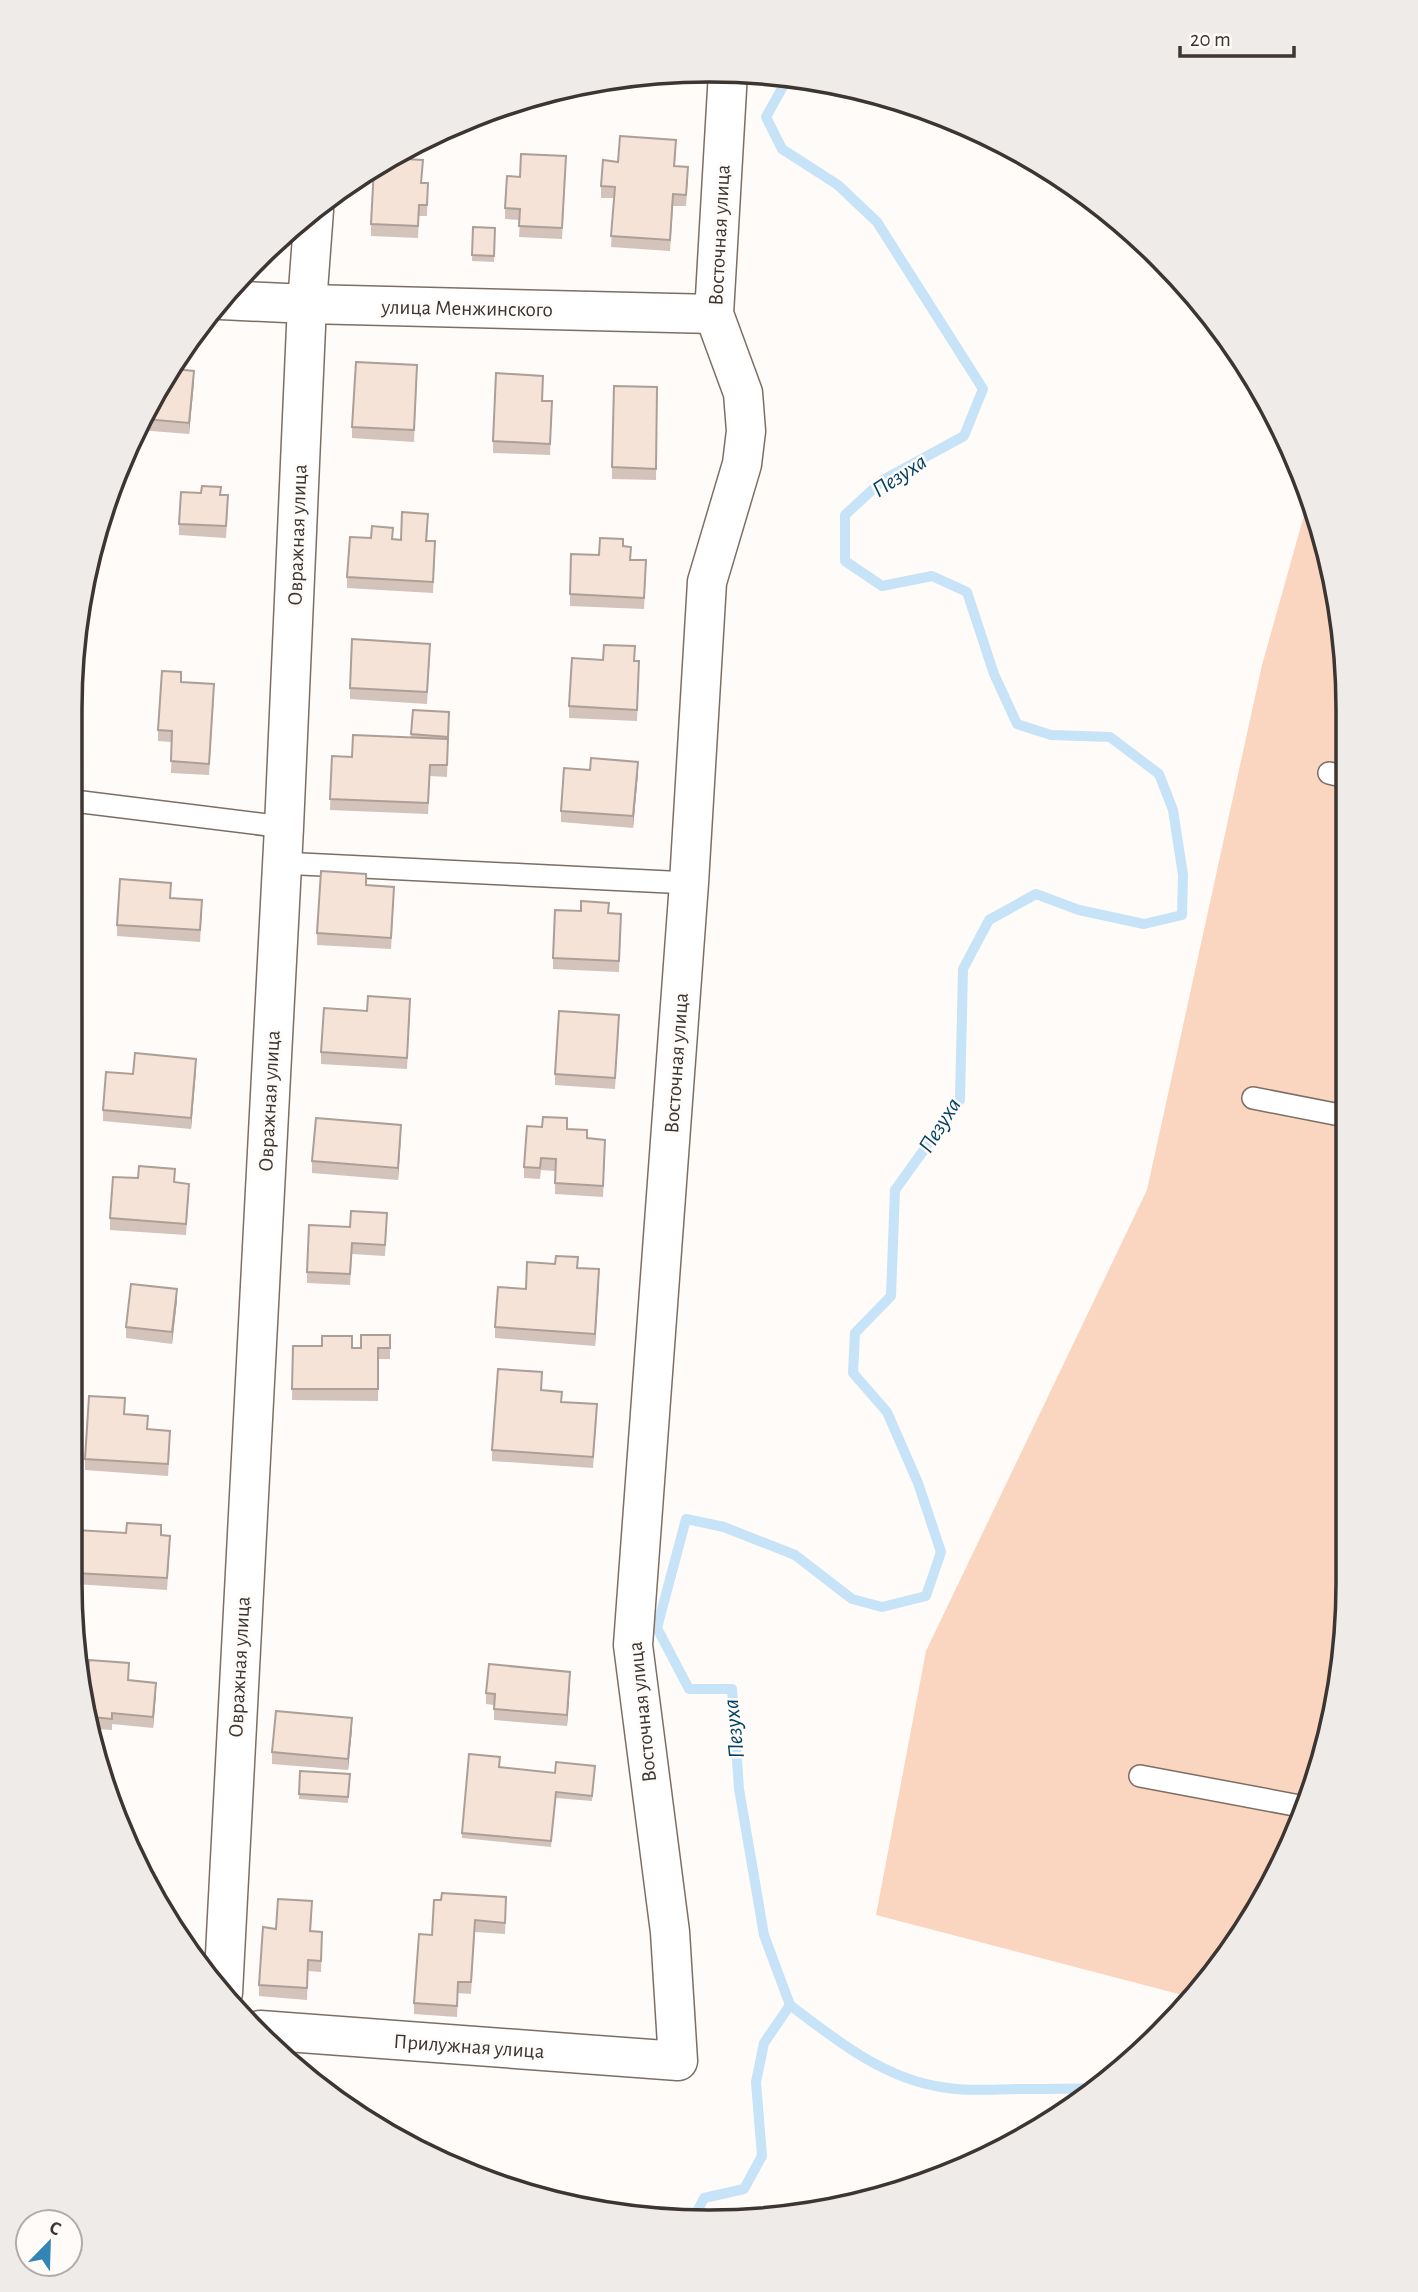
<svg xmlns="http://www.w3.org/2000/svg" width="1418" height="2292" font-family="'Alegreya Sans',sans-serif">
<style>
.green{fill:#fad6c0}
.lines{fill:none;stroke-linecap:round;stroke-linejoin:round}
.stream{stroke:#c6e3f7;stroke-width:10}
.service-casing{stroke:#7d6e64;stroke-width:24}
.minor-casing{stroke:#7d6e64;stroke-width:41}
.service{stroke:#fff;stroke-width:21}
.minor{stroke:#fff;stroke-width:38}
.wall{fill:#d3c3ba}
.shaded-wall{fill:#ac9f97}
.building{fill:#f5e3d8;stroke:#ac9f97;stroke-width:2}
.labels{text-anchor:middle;stroke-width:5;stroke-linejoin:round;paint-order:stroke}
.street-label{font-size:21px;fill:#3c3531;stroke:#fefbf9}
.water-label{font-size:23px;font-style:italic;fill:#014362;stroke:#fefbf9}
.rim{fill:none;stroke:#3c3531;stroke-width:3.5}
</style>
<rect width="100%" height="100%" fill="#fefbf9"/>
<path class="green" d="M1308,501L1326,543L1347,667L1343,1666L1300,1827L1216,1972L1190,1997L876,1915L926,1651L1147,1190L1262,665Z"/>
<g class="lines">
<g class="stream">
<path d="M790,2005C836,2040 883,2078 941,2087C968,2092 994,2089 1022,2089C1045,2089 1068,2089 1092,2088"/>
<path d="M693,2219L704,2198L744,2189L762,2156L756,2082L764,2043L790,2005L764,1935L739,1789L732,1689H689L657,1628L686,1519L724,1527L795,1555L852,1599L882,1607L926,1596L941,1552L918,1483L887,1412L853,1373L855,1333L891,1296L895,1190L960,1100L963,969L989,920L1036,894L1079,910L1144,924L1182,915L1183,875L1173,810L1159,774L1110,737L1051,735L1017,724L994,674L967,592L932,576L882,586L845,561V515L883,480L964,436L983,389L877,222L838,185L782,149L766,117L786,81L790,78"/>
</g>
<g class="service-casing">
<g id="service">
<path d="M1329,773L1346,777"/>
<path d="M74,801L284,827"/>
<path d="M281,863L689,883"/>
<path d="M1253,1098L1345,1116"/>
<path d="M1140,1776L1305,1807"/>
</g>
</g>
<g class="minor-casing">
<g id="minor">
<path d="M221,300L307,304L714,314"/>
<path d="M223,1993L284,827L307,304L314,210"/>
<path d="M260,2030L678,2061L670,1932L633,1645L689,883L707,582L742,464L746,431L743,393L714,314L728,72"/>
</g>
</g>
<use href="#service" class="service"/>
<use href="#minor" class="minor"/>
</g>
<g class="wall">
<path d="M676,151L675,166L688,178L686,206H673L670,251L611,247L614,198H601V186L618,162Z"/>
<path d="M566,168L562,239L519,237L520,220L505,219V208L520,177Z"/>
<path d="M422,183H428L427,216H419L418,238L371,236V224Z"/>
<path d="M473,227L495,228L494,262L472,261Z"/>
<path d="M174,369L194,382L189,434L139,430Z"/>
<path d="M417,377L414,442L352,438V427Z"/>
<path d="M657,387L656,480L612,479V467Z"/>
<path d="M542,401H552L550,455L493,453V441Z"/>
<path d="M221,495L228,506L226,538L179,535V524Z"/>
<path d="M428,525L427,541L435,553L433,593L347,588V577L401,540Z"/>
<path d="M623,546L631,560L646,571L644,609L570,606V594L599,555Z"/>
<path d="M430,655L427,704L350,699V688Z"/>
<path d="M634,661L639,672L637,721L569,718V706Z"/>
<path d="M181,682L214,696L209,775L171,773L172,742L158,741V730Z"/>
<path d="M449,712L447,777L430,776L428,814L330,810L332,756L352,757L411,738V734Z"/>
<path d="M638,773L633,828L561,822V811Z"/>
<path d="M366,885L394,898L391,949L317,945V933Z"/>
<path d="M171,898L202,911L200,942L117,936V925Z"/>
<path d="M621,925L619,972L553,969V958Z"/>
<path d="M410,1010L407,1069L321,1064V1052L367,1011Z"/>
<path d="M619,1026L615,1089L555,1085V1074Z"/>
<path d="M196,1070L191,1129L103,1121V1110Z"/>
<path d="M567,1129L587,1138L605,1151L603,1197L555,1194V1171L541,1170L540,1179L524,1178V1167Z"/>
<path d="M401,1136L398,1180L312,1173V1161Z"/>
<path d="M175,1183L189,1195L186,1235L110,1230V1218Z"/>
<path d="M387,1224L385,1256L352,1254L350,1285L307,1283V1272L350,1227Z"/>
<path d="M578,1268L599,1281L595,1346L495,1338V1327L526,1289Z"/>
<path d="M177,1300L172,1344L126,1338V1327Z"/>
<path d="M390,1335V1359H378V1401L292,1400L293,1346L361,1348Z"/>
<path d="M541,1390L562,1402L597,1415L593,1468L492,1461V1450Z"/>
<path d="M124,1414L170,1442L168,1476L85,1470V1459Z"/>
<path d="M161,1535L170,1547L167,1590L75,1584V1573Z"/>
<path d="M129,1680L156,1694L153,1728L112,1724V1730L94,1729L87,1683Z"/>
<path d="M570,1684L567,1726L494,1720V1705L486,1704V1693Z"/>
<path d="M352,1729L348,1770L272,1764V1752Z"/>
<path d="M500,1767L555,1773L595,1772L592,1801L556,1798L551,1847L462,1838V1833Z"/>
<path d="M300,1771L350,1774L348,1803L299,1799Z"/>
<path d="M506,1909L505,1934L475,1932L471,1994L458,1993L457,2017L414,2014V2003L432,1935Z"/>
<path d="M312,1913L311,1931L322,1943L321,1972L308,1971L307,2000L259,1996V1985L276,1929Z"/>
</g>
<g class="shaded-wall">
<path d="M194,371V382L189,434V423Z"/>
<path d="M638,762V773L633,828V816Z"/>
<path d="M196,1059V1070L191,1129V1118Z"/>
<path d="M401,1125V1136L398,1180V1168Z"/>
<path d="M599,1269V1281L595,1346V1334Z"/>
<path d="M177,1289V1300L172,1344V1332Z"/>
<path d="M570,1672V1684L567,1726V1715Z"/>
<path d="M156,1683V1694L153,1728V1717Z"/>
<path d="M352,1718V1729L348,1770V1759Z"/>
</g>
<g class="building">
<path d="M620,136L676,140L674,166L688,167L686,195L673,194L670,240L611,236L615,187L601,186L603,160L618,162Z"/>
<path d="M521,154L566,156L562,228L519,226L520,209L505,208L507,176L520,177Z"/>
<path d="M386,158L423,160L421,183H428L427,205H419L418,226L371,224L374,167Z"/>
<path d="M473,227L495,228L494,256L472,255Z"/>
<path d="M356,362L417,365L414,430L352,427Z"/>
<path d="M174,369L194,371L189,423L145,419Z"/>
<path d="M496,373L543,376L542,401H552L550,444L493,441Z"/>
<path d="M614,386L657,387L656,469L612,467Z"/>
<path d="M202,486L221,487L220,495H228L226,526L179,524L181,492L201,493Z"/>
<path d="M402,512L428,514L426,541H435L433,582L347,577L350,537L371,538L372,526L393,528L392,539L401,540Z"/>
<path d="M600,538L623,539V546L631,547L630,560H646L644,598L570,594L571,554L599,555Z"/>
<path d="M352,639L430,644L427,692L350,688Z"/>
<path d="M604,645L635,646L634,661H639L637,710L569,706L572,658L603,660Z"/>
<path d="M162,671L181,672V682L214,684L209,764L171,761L172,731L158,730Z"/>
<path d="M413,710L449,712L448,737L411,734Z"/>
<path d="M353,735L448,739L447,765H430L428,803L330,799L332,756L352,757Z"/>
<path d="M591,758L638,762L633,816L561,811L564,768L590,770Z"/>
<path d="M321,871L366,874V885L394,887L391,938L317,933Z"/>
<path d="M120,879L171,883L170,898L202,900L200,930L117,925Z"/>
<path d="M581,901L609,903L608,913L621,914L619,961L553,958L555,910L581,911Z"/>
<path d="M368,996L410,999L407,1058L321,1052L324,1008L367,1011Z"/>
<path d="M559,1011L619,1015L615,1078L555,1074Z"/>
<path d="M135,1053L196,1059L191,1118L103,1110L106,1072L133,1074Z"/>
<path d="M543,1117L567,1118V1129L587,1130V1138L605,1140L603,1186L555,1183L556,1159L541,1158L540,1168L524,1167L527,1126L542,1127Z"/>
<path d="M316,1118L401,1125L398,1168L312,1161Z"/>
<path d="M139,1166L175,1169L174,1182L189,1184L186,1224L110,1218L113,1177L138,1178Z"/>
<path d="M351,1211L387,1213L385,1245L352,1243L350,1274L307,1272L309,1225L350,1227Z"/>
<path d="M556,1256L578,1257L577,1268L599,1269L595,1334L495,1327L498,1287L526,1289L527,1262L555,1264Z"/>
<path d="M131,1284L177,1289L172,1332L126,1327Z"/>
<path d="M361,1335H390V1348H378V1389H292L293,1346H322V1336H352V1348H361Z"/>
<path d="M498,1369L542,1372L541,1390L562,1392L561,1402L597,1404L593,1457L492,1450Z"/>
<path d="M89,1396L125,1398L124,1414L148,1416L147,1429L170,1431L168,1464L85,1459Z"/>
<path d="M127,1523L161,1525V1535L170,1536L167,1578L75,1573L77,1530L126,1533Z"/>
<path d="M89,1660L129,1663L128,1680L156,1683L153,1717L112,1713V1719L92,1717L87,1683Z"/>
<path d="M489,1664L570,1672L567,1715L494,1709L495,1694L486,1693Z"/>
<path d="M276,1711L352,1718L348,1759L272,1752Z"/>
<path d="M469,1754L500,1757L499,1767L555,1773L556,1762L595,1766L592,1796L556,1792L551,1841L462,1833Z"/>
<path d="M300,1771L350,1774L348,1797L299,1794Z"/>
<path d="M442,1893L506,1897L505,1923L475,1920L471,1982H458L457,2006L414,2003L419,1934L432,1935L434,1900H441Z"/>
<path d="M278,1899L312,1901L310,1931L322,1932L321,1961L308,1960L307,1988L259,1985L263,1927L276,1929Z"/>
</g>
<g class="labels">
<g class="street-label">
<text transform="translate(719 235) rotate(-87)" y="7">Восточная улица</text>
<text transform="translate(467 308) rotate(1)" y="7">улица Менжинского</text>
<text transform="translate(297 535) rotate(-88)" y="7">Овражная улица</text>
<text transform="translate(676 1063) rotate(-86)" y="7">Восточная улица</text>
<text transform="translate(269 1101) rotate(-87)" y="7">Овражная улица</text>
<text transform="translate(239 1667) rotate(-87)" y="7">Овражная улица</text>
<text transform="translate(642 1712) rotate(-96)" y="7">Восточная улица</text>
<text transform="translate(469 2046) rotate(4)" y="7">Прилужная улица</text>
</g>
<g class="water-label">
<text transform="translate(899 475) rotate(-33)" y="8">Пезуха</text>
<text transform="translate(939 1125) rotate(-58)" y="8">Пезуха</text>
<text transform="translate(733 1729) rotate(-96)" y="8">Пезуха</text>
</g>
</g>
<path d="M0 0H1418V2292H0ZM709 82H709A627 627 0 0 1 1336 709V1583A627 627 0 0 1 709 2210H709A627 627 0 0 1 82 1583V709A627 627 0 0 1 709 82Z" fill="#eeebe9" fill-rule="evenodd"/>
<path class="rim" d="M709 82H709A627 627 0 0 1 1336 709V1583A627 627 0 0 1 709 2210H709A627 627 0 0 1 82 1583V709A627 627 0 0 1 709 82Z"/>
<g transform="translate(49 2243) rotate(23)"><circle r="33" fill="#fefbf9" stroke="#b0aca9" stroke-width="2"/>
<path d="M0-5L12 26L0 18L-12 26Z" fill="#3285b5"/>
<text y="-10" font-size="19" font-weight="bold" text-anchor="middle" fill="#3c3531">С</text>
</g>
<path d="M1180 46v10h114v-10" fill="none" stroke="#3c3531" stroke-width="3.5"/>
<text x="1190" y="46" font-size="21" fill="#3c3531" stroke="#fefbf9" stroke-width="5" paint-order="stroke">20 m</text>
</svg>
